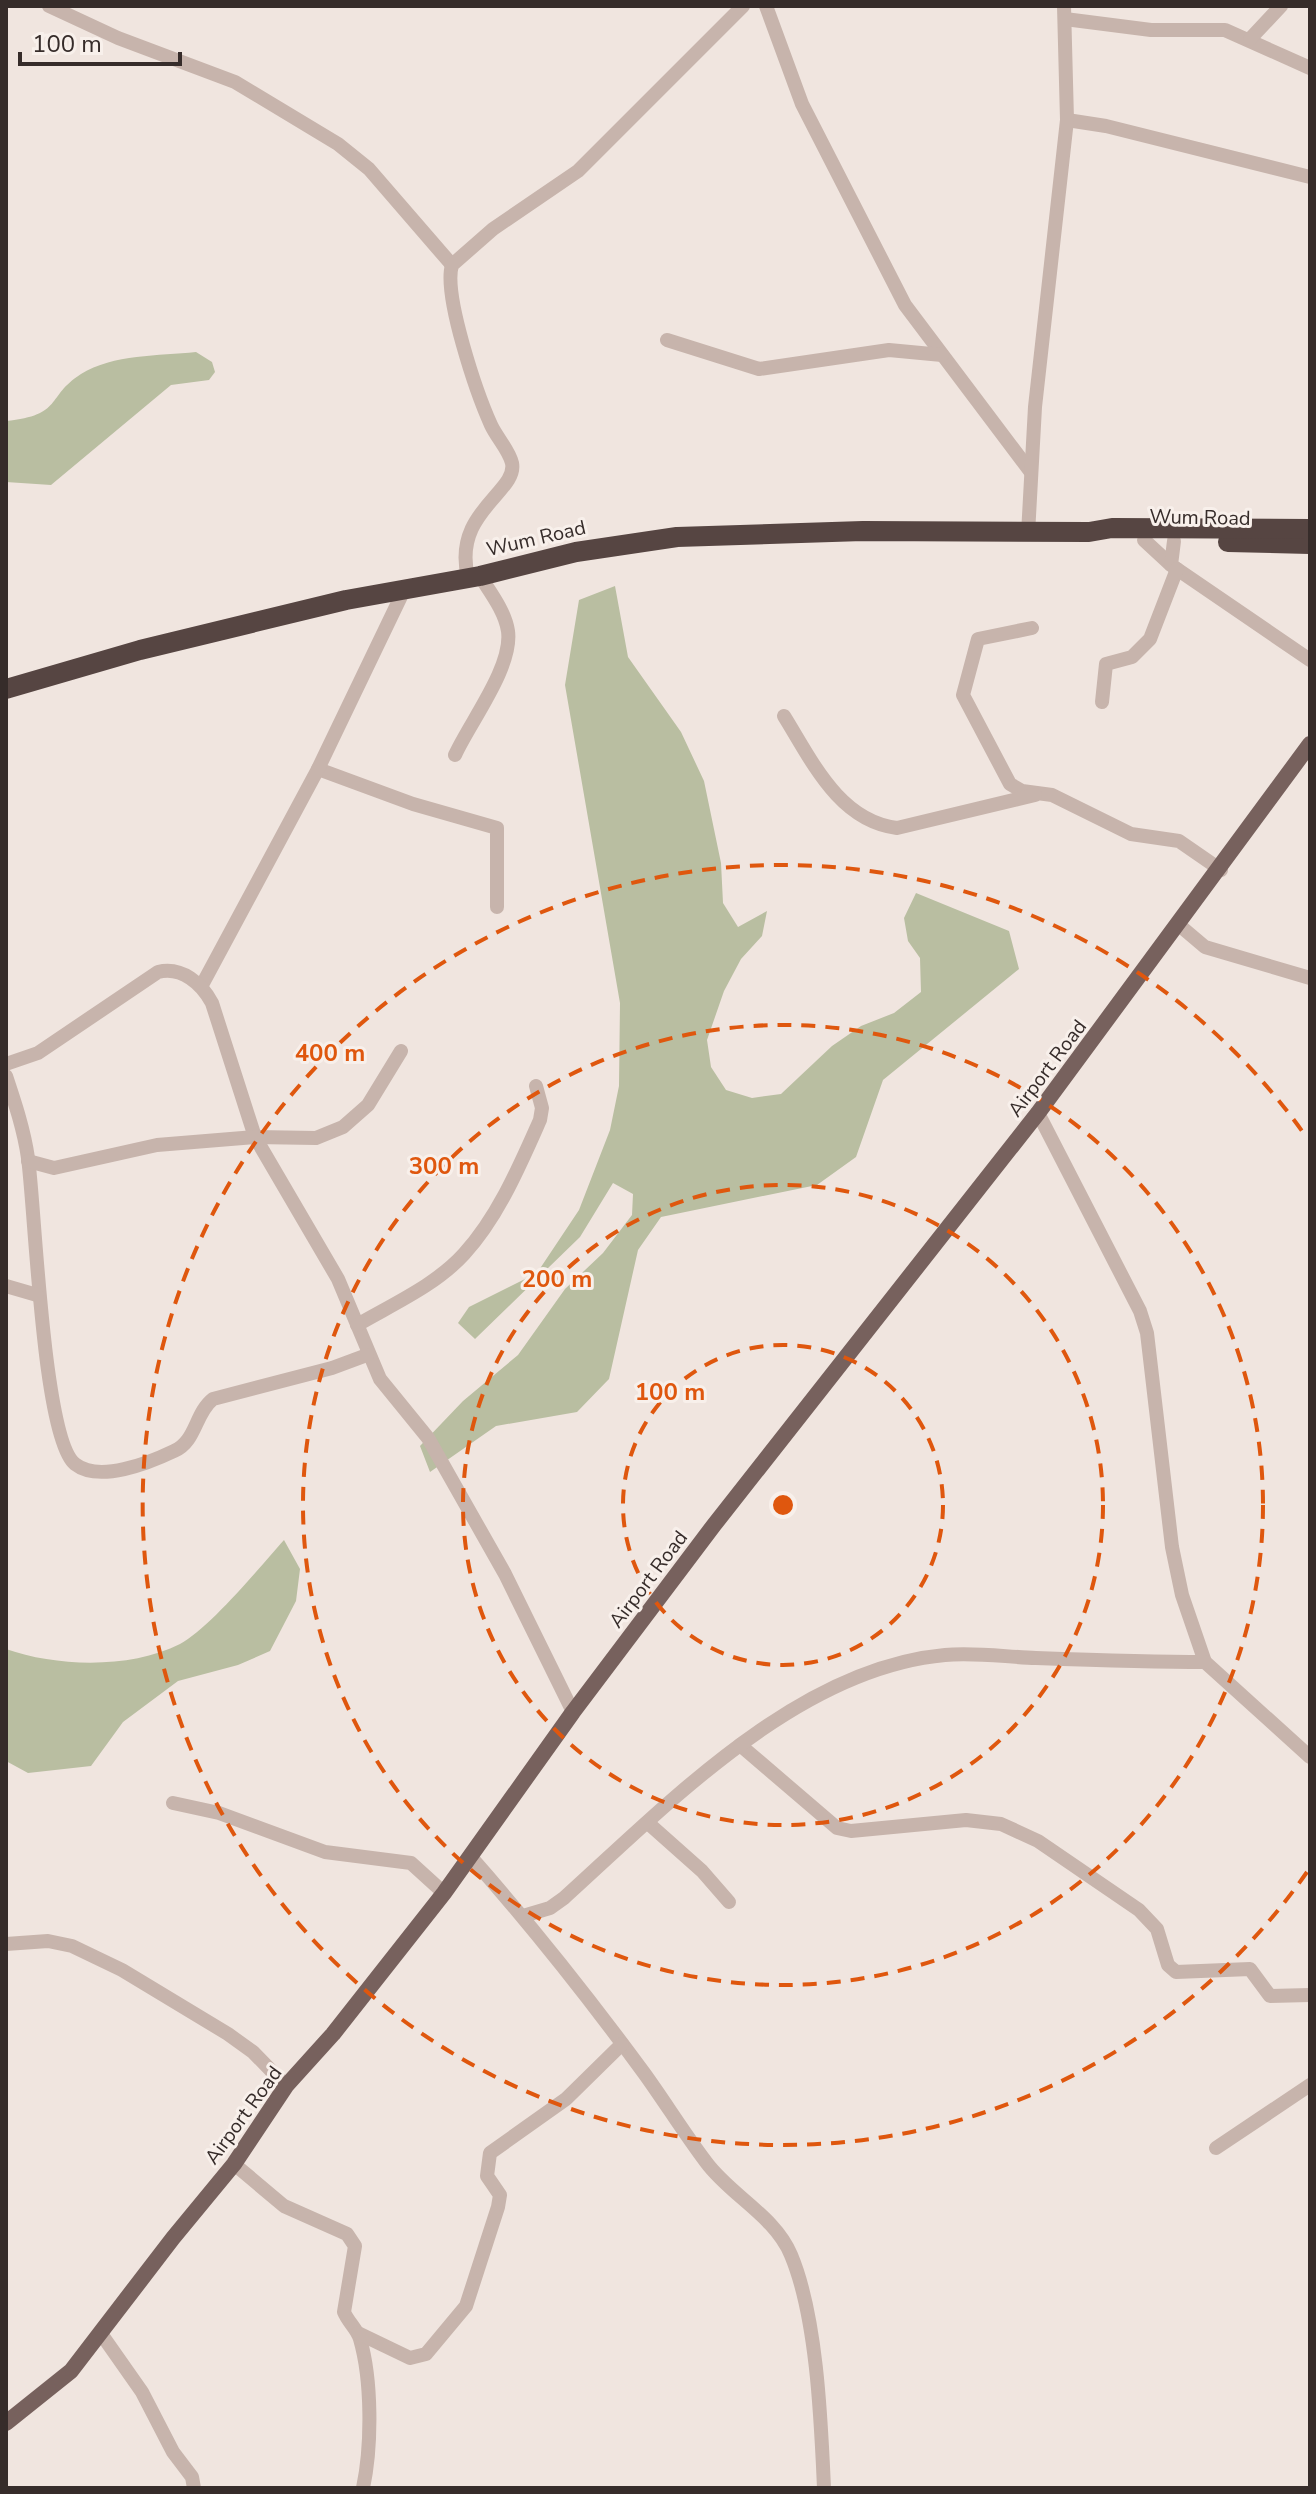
<svg xmlns="http://www.w3.org/2000/svg" width="1316" height="2494" font-family="'Nunito Sans',sans-serif">
<style>
.green{fill:#b9bea1}
.lines{fill:none;stroke-linecap:round;stroke-linejoin:round}
.minor{stroke:#c7b4ac;stroke-width:14}
.major{stroke:#77615d;stroke-width:16}
.highway{stroke:#564542;stroke-width:20}
.ring{fill:none;stroke:#df570e;stroke-width:4;stroke-dasharray:14 10}
.labels{text-anchor:middle;stroke-width:6;stroke-linejoin:round;paint-order:stroke}
.street-label{font-size:20px;fill:#362c2a;stroke:#f8f0eb}
.centre{fill:#df570e;stroke:#f8f0eb;stroke-width:4}
.ring-label{font-size:24px;text-anchor:middle;font-weight:bold;fill:#df570e;stroke:#f8f0eb;stroke-width:6;stroke-linejoin:round;paint-order:stroke}
</style>
<rect width="100%" height="100%" fill="#f0e5df"/>
<g class="green">
<path d="M196,352L212,362L215,372L209,380L171,385L51,485L6,482V421C64,415 45,397 81,374C113,354 159,356 196,352Z"/>
<path d="M615,586L628,657L681,732L704,781L721,863L723,903L738,927L767,911L762,936L741,959L724,991L707,1040L711,1067L726,1090L752,1098L781,1094L832,1046L861,1026L894,1013L921,992L920,958L908,941L904,918L916,893L1009,931L1019,969L883,1080L856,1157L817,1185L661,1217L638,1250L609,1379L577,1412L496,1426L430,1472L420,1446L463,1401L518,1355L565,1289L603,1253L632,1215L633,1194L613,1183L580,1237L475,1339L458,1323L469,1307L537,1273L579,1210L610,1130L619,1086L620,1003L565,685L579,600Z"/>
<path d="M284,1540L300,1569L296,1601L270,1651L238,1665L178,1681L123,1722L91,1766L28,1773L6,1761V1649C57,1667 131,1669 180,1644C209,1629 261,1566 284,1540Z"/>
</g>
<g class="lines">
<g class="minor">
<path d="M49,6L118,38L235,82L338,144L369,169L452,265"/>
<path d="M766,6L802,104L905,305L1030,471"/>
<path d="M1065,19L1151,30H1225L1310,68"/>
<path d="M1250,39L1281,6"/>
<path d="M1067,120L1106,126L1310,177"/>
<path d="M667,340L759,369L889,350L942,355"/>
<path d="M1028,534L1035,407L1067,120L1064,6"/>
<path d="M1144,540L1171,565L1310,660"/>
<path d="M1171,565L1174,541"/>
<path d="M468,577C452,512 518,492 512,463C509,450 497,438 491,425C477,394 443,295 452,265L493,229L578,171L743,6"/>
<path d="M1032,628L978,639L963,695L1010,784L1022,791L1052,795L1131,834L1179,841L1221,870"/>
<path d="M1102,702L1106,664L1132,657L1150,639L1177,569"/>
<path d="M784,716C812,761 839,821 897,828L1035,795"/>
<path d="M455,755C470,722 513,667 508,631C505,611 490,592 480,576"/>
<path d="M318,769L413,804L497,828V907"/>
<path d="M1179,925L1205,947L1310,978"/>
<path d="M202,985L318,769L405,588"/>
<path d="M6,1064L38,1053L158,972C182,966 202,984 212,1003L255,1137L338,1279L380,1379L428,1438L505,1574L573,1712"/>
<path d="M6,1076C15,1103 24,1130 28,1158C35,1208 43,1439 75,1464C99,1483 149,1463 174,1451C196,1442 195,1413 213,1399L332,1368L367,1355"/>
<path d="M1038,1113L1140,1311L1147,1333L1172,1547L1182,1595L1205,1662L1310,1757"/>
<path d="M28,1161L54,1168L157,1145L255,1137L316,1138L343,1127L368,1105L401,1051"/>
<path d="M6,1286L37,1295"/>
<path d="M357,1325C393,1304 436,1285 464,1254C498,1217 520,1165 540,1120L542,1108L536,1086"/>
<path d="M740,1745L837,1828L851,1831L966,1820L1001,1824L1038,1841L1139,1910L1157,1929L1168,1965L1176,1972L1250,1969L1270,1996L1310,1995"/>
<path d="M173,1803L219,1813L325,1852L411,1863L444,1893"/>
<path d="M648,1823L702,1871L729,1902"/>
<path d="M470,1856C531,1925 589,1998 644,2073C665,2102 684,2133 706,2162C730,2195 775,2216 791,2255C817,2317 821,2421 824,2488"/>
<path d="M523,1916L550,1908L564,1898C668,1804 798,1668 945,1655C974,1652 1006,1657 1036,1658C1092,1660 1149,1662 1205,1662"/>
<path d="M6,1944L48,1941L72,1946L122,1970L228,2034L253,2052L286,2086"/>
<path d="M1216,2148L1310,2085"/>
<path d="M234,2164L284,2206L347,2234L355,2246L344,2312C348,2322 357,2329 360,2339C372,2380 372,2446 363,2488"/>
<path d="M358,2333L410,2358L426,2354L466,2306L498,2207L500,2195L487,2176L490,2153L566,2099L622,2044"/>
<path d="M102,2335L142,2392L173,2452L192,2477L194,2488"/>
</g>
<path class="major" d="M6,2423L71,2371L173,2238L234,2164L286,2086L333,2034L444,1893L573,1712L714,1525L1038,1113L1310,744"/>
<g class="highway">
<path d="M1228,542L1310,544"/>
<path d="M6,689L140,650L346,600L480,576L576,552L677,537L863,531L1089,532L1112,528L1310,529"/>
</g>
</g>
<g class="ring">
<circle cx="783" cy="1505" r="160"/>
<circle cx="783" cy="1505" r="320"/>
<circle cx="783" cy="1505" r="480"/>
<path d="M1307 1872A640 640 0 1 1 1307 1138"/>
</g>
<g class="labels">
<g class="street-label">
<text transform="translate(1200 517) rotate(1)" y="7">Wum Road</text>
<text transform="translate(536 538) rotate(-13)" y="7">Wum Road</text>
<text transform="translate(1047 1068) rotate(-53)" y="7">Airport Road</text>
<text transform="translate(648 1579) rotate(-53)" y="7">Airport Road</text>
<text transform="translate(243 2115) rotate(-54)" y="7">Airport Road</text>
</g>
</g>
<circle cx="783" cy="1505" r="12" class="centre"/>
<g class="ring-label">
<text x="330" y="1061">400 m</text>
<text x="444" y="1174">300 m</text>
<text x="557" y="1287">200 m</text>
<text x="670" y="1400">100 m</text>
</g>
<rect width="1316" height="2494" fill="none" stroke="#362c2a" stroke-width="16"/>
<path d="M20 52v12h160v-12" fill="none" stroke="#362c2a" stroke-width="4"/>
<text x="32" y="52" font-size="24" fill="#362c2a" stroke="#f8f0eb" stroke-width="6" paint-order="stroke">100 m</text>
</svg>
